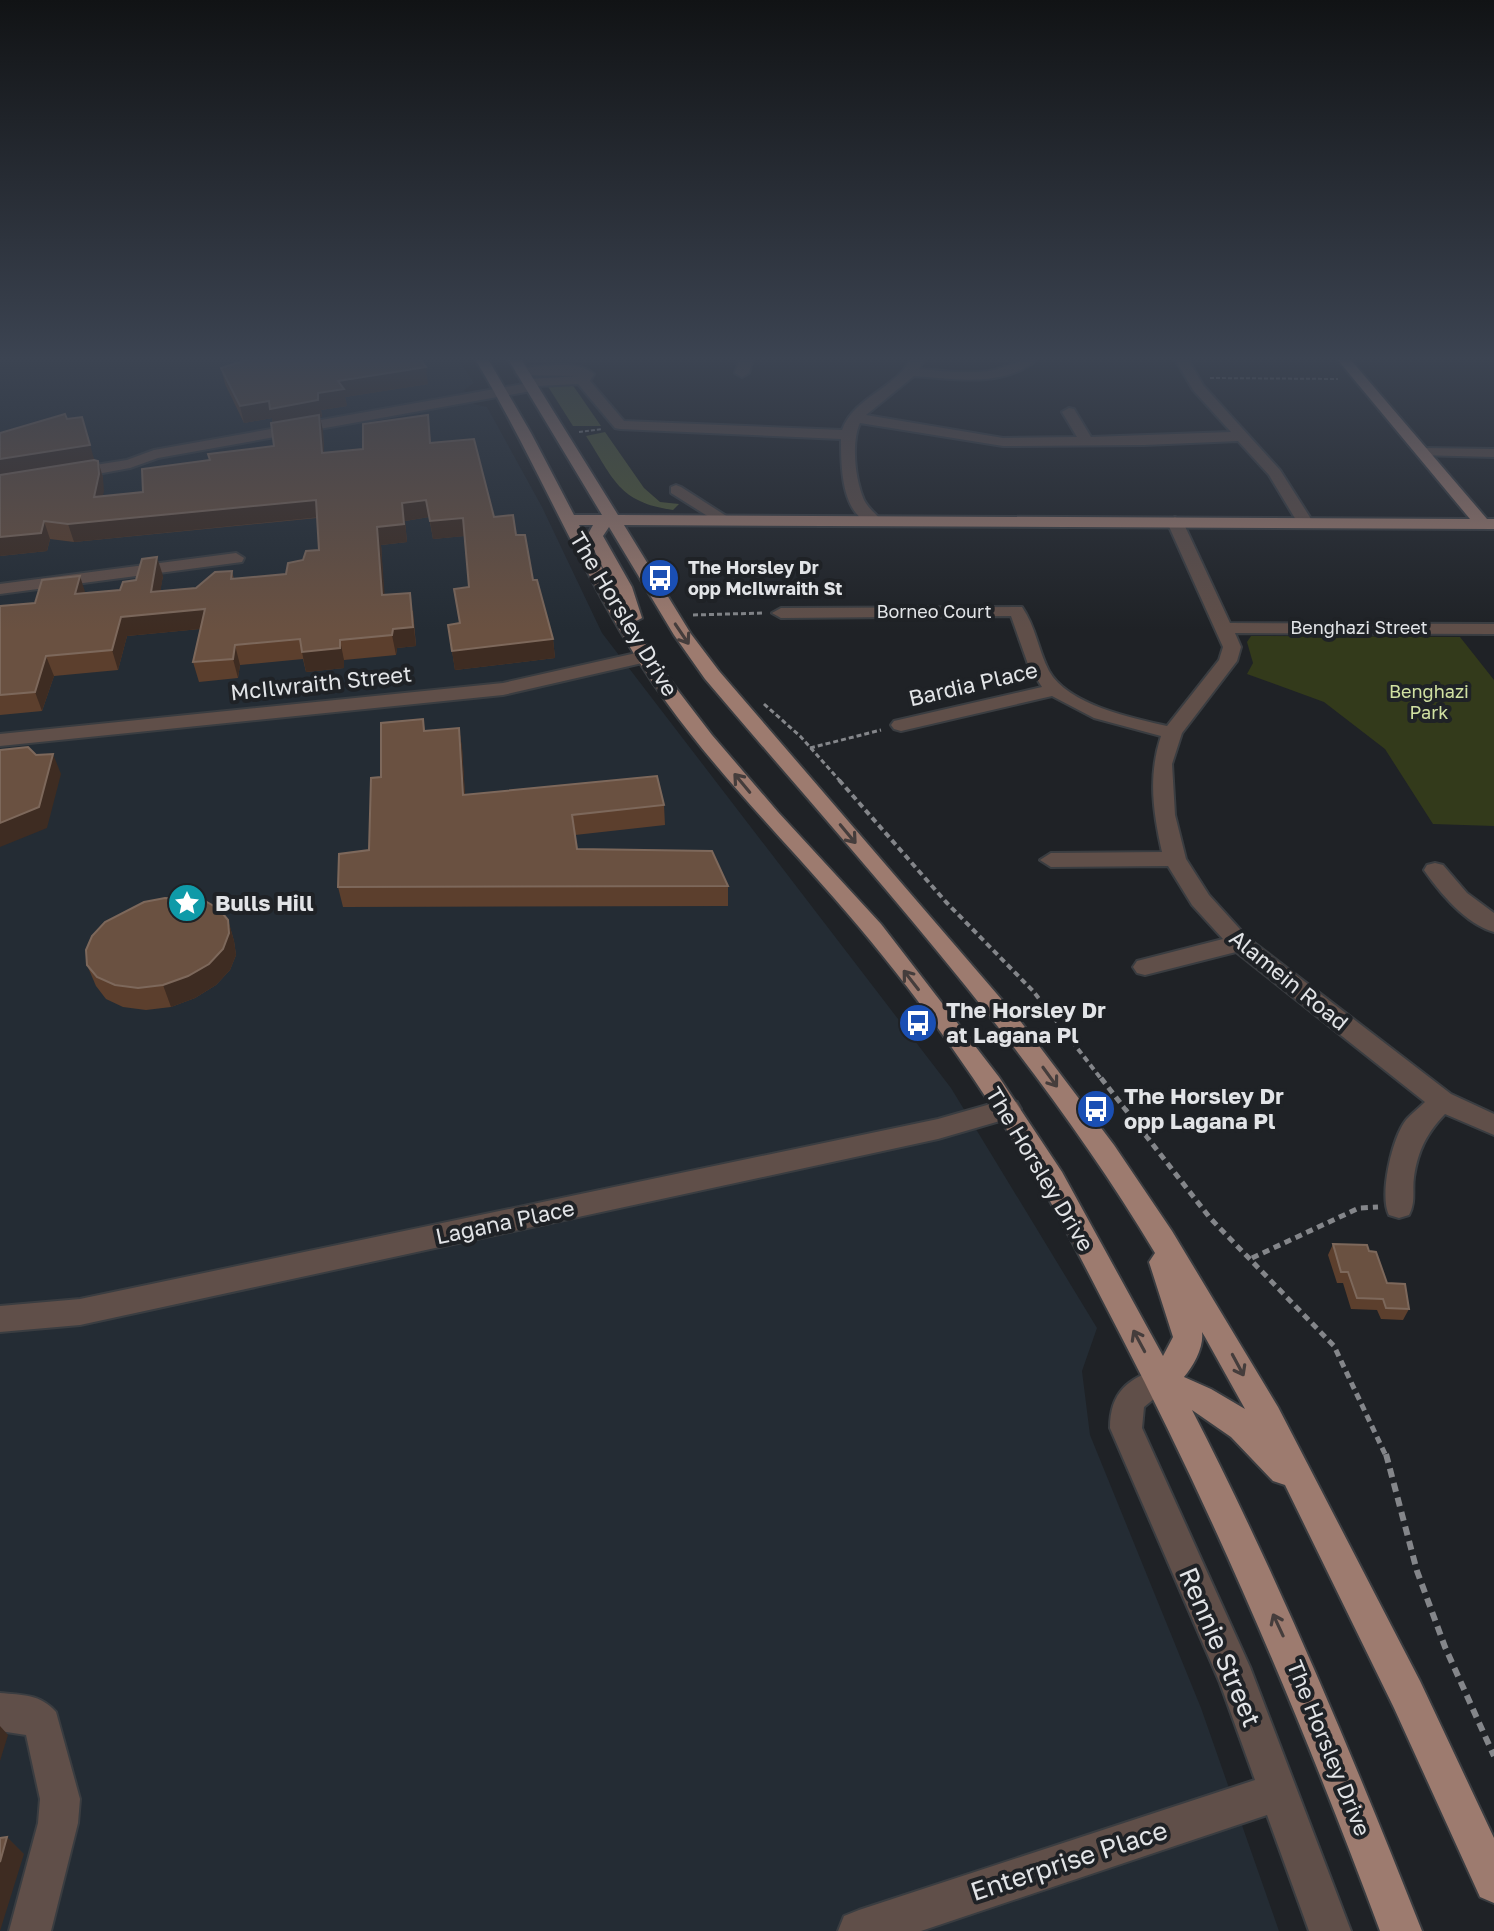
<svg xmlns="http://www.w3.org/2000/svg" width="1494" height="1931" font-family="'Golos Text',sans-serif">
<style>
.built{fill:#242c34}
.green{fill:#333a1b}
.forest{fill:#505936}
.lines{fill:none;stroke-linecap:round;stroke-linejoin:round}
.minor-casing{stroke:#3a3d41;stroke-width:4}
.major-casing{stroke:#3a3d41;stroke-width:4}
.path-far4{stroke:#84868a;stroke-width:2;stroke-dasharray:4 2;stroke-linecap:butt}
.path-far3{stroke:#84868a;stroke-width:3;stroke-dasharray:5 3;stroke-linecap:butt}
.path-far2{stroke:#84868a;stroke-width:4;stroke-dasharray:6 4;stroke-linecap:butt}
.path-far1{stroke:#84868a;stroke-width:5;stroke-dasharray:7 5;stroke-linecap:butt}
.path{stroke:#84868a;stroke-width:6;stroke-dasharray:9 6;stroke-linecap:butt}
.minor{fill:#604f49;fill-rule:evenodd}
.major{fill:#9d7b6f;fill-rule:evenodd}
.wall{fill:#5c3f2d}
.shaded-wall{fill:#3e2c22}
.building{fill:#6a5141;stroke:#7d685b;stroke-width:2}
.oneway{stroke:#453d3c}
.labels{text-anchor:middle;stroke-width:8;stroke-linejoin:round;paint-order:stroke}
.far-poi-label{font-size:18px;font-weight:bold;fill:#e2e4e7;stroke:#1f2226;text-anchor:start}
.far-street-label{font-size:18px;fill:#e2e4e7;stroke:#1f2226}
.far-park-label{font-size:18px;fill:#d1e1a2;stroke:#1f2226}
.street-label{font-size:22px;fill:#e2e4e7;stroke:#1f2226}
.poi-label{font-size:22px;font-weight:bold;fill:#e2e4e7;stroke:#1f2226;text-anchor:start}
.near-street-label{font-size:26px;fill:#e2e4e7;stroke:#1f2226}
</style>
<rect width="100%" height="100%" fill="#1f2226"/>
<path class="built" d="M0,359H458L474,383L464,390L473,404L487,407L542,507L602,633L951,1088L1097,1328L1082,1371L1090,1435L1201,1708L1279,1931H0Z"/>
<path class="green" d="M1251,636L1460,637L1494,680V826L1433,824L1385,749L1324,702L1247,674L1253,663L1247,642Z"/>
<g class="forest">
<path d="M572,384L601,426H573L547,385Z"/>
<path d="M605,432L644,488L660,502L679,504L673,510C618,502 614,479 586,436Z"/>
</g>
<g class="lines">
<g class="minor-casing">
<g id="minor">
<path d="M740,359H753L749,373L742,377L735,373Z"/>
<path d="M911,359H924L919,369C942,371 966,374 989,371C1007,368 1020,359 1037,359C1006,388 953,379 914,376L866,415L1003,438L1077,437L1062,412L1069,408L1074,409L1091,437L1231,432L1193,390L1175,359H1188L1203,385L1280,470L1313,522L1311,525H1299L1269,475L1238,441L1144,445L1003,446L860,423C851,443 855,479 864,500C868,508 875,513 881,520L873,525C841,515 841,466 841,439L620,429L615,428L578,384L537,386L531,391L158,458L130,468L70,479L62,474L70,469L127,460L154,450L523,384L529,379L580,376L517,375L515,372L522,368C543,367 577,359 594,374L590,381L624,421L842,430C854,397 895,389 911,359Z"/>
<path d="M1423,448L1494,449V457L1418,455L1416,452Z"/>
<path d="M676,485L681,487L731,519L729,522H717L671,493V487Z"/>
<path d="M1175,517L1183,522L1230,623L1494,624V634L1235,633L1241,647L1237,661L1182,733L1172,764L1175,815L1186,859L1209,895L1248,938L1451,1094L1494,1114V1135L1445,1114C1427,1133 1418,1150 1414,1177C1412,1190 1416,1202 1409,1215L1399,1218L1389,1215C1379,1195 1392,1138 1406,1120C1411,1114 1419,1108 1425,1102L1236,952L1145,975L1137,973L1133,967L1137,961L1223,939L1192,905L1168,866L1051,867L1040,860L1051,853L1162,852C1153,812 1148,776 1161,736L1094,718L1052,696L901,731L894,729L891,725L894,721L1042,687L1029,667L1011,616L781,618L772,613L781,608L1022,607C1036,627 1038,650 1049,671C1068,705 1132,718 1167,726L1219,660L1223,647L1167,522Z"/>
<path d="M236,553L244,558L242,562L0,594V584Z"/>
<path d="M645,651L651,653L654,657L651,661L503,695L0,746V734L503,683Z"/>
<path d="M1435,863L1443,865L1467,893L1494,913V932C1466,924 1440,893 1424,870L1427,865Z"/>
<path d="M1008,1099L1017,1102L1021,1109L1017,1116L938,1139L80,1325L0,1332V1306L80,1299L938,1119Z"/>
<path d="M1161,1368L1172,1372L1177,1382L1172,1392L1155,1398L1144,1407L1142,1428L1250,1667L1351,1931H1309L1267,1815L921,1931H838L844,1916L859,1910L1255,1780L1220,1683L1110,1428C1110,1392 1128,1378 1161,1368Z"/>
<path d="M0,1693C23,1695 40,1694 56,1712L80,1799L78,1823L51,1931H9L38,1823L40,1799L26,1735L0,1731Z"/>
</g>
</g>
<g class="major-casing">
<path id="major" d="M475,359H488L531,433L574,515H602L508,359H521L618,515L1470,519L1337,359H1350L1487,519H1494V529L624,525L691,634L719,671L1021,1022L1114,1145L1172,1231L1278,1407L1420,1681L1494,1838V1903L1480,1897L1394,1708L1285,1485L1273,1481L1231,1437L1192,1410C1279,1579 1352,1754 1422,1931H1380C1304,1727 1220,1527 1120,1334C1086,1269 1054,1203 1014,1141C961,1056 900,973 834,898C777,833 718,773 667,703C589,595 543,472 475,359ZM579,525H593L587,536L618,598ZM609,527L674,635L705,679C862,864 1030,1044 1155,1253L1149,1262L1173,1337L1163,1356L1062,1172L999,1077L881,924L778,812L712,735L666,675L632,623L642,618L632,587L603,536ZM1202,1332L1205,1337L1245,1409L1211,1389L1184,1377C1194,1365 1204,1347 1202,1332Z"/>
</g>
<g class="path-far4">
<path d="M1210,378L1338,379"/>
<path d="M579,432L602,429"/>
</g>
<g class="path-far3">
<path d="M693,615L764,613"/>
<path d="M764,704L800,736L841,782"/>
<path d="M810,748L881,730"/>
</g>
<path class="path-far2" d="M839,780L946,902L1033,991L1102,1080"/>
<g class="path-far1">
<path d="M1101,1078L1210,1218L1334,1346L1386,1456"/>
<path d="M1252,1258L1359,1208L1378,1207"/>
</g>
<path class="path" d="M1386,1454L1417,1571L1445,1647L1494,1756"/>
<use href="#minor" class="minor"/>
<use href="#major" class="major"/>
</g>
<g class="wall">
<path d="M221,368L428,384L345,397L347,406L321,410L322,417H320L323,431L324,453L363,449L428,415L431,443L494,517L516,535L533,580L553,639L555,658L455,670L448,625L460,623L469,587L464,536L433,539L429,517L405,521L407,542L381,545L384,595L413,611L416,646L397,648L396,655L344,660V668L306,672L303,659L240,665L238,678L199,682L193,662L200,629L127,636L118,670L54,676L42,711L0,715V606L35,603L86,593L120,590L136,580L163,576L160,591L196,588L232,571L234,579L286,574L319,550L317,518L74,542L50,539L47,551L0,556L67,419L95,460L98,461L103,478V496L143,492L210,460L274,446L272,418L244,423L225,384Z"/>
<path d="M423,719L425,731L459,728L462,748L465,795L664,805L665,825L575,835L577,849L728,886V906L343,907L338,887L369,850L381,777Z"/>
<path d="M228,920L234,941L236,955L230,970L216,985L195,998L171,1007L146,1010L123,1007L106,999L96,986L87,965Z"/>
<path d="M1333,1244L1369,1251L1387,1283L1409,1309L1403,1320L1381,1319L1377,1310L1351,1309L1343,1283H1337L1328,1255Z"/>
</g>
<g class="shaded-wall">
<path d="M426,367L428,384L345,397L347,406L321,410L322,417H320L323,431L325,470L273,426L272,418L244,423L240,406L318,393L338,381Z"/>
<path d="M82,417L95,462L0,477V459Z"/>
<path d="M98,461L103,478L104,491L99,515L94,497Z"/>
<path d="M316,500L320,517L74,542L68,524Z"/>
<path d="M426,500L429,517L405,521L407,542L381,545L386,614L382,595L377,527L402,503Z"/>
<path d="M463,518L465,536L433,539L430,521Z"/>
<path d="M44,521L50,539L47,551L0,556V537Z"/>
<path d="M157,557L163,576L157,611L151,592Z"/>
<path d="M80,576L86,595L75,594Z"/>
<path d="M410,593L416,646L397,648L396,655L392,635L393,629Z"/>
<path d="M205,609L210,628L127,636L118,670L112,650L121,617Z"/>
<path d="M553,639L555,658L455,670L452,651Z"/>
<path d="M340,640L344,660V668L306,672L302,652Z"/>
<path d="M235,645L240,665L238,678L233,659Z"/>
<path d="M46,656L54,676L42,711L35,692Z"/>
<path d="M459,728L462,748L466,815L463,795Z"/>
<path d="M53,754L61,774L47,828L0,847V823Z"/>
<path d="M228,920L234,941L236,955L230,970L216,985L195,998L171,1007L163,985Z"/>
<path d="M0,1726L8,1735L0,1761Z"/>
<path d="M7,1837L24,1854L0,1931V1862Z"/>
</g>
<g class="building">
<path d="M249,359H420L426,367L338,381L344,389L318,393V400L270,409L269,401L240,406L221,368Z"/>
<path d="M65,414L67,419L82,417L90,445L0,459V433Z"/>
<path d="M319,415L322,453L363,449V424L428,415L430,443L474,439L494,517L513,515L516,535H525L533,580H537L553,639L452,651L448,625L460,623L454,589L469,587L463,518L430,521L426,500L402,503L404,524L377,527L382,595L410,593L413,627L393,629L392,635L340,640V648L302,652L300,639L235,645L233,659L193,662L205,609L121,617L112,650L46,656L35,692L0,695V606L35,603L42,580L80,576L75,594L120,590L123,582L136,580L142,559L157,557L151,592L196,588L215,572L232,571L231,579L286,574L288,563L303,560L306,551L319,550L316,500L68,524L44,521L41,533L0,537V475L94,460L98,461L99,474L94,497L143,492L142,469L210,460L208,454L274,446L271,423Z"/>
<path d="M423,719L424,731L459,728L463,795L657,776L664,805L572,815L577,849L712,851L728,886L338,887L339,854L369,850L371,778L381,777V723Z"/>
<path d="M28,747L36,755L53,754L39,807L0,823V750Z"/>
<path d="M165,898L205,901L219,909L228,920L229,933L223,949L209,964L188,976L163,985L138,988L115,985L97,977L87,965L86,950L92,936L105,922L144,902Z"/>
<path d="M1333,1244L1367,1245L1369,1251L1376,1252L1387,1283L1405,1284L1409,1309L1386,1308L1383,1299L1357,1298L1348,1272H1341Z"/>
<path d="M7,1837L0,1862V1838Z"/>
</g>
<defs><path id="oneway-shaft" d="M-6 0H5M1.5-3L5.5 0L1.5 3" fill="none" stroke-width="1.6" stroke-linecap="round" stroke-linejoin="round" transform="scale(2)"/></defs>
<g class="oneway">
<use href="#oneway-shaft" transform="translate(682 634) rotate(56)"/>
<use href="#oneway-shaft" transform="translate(742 783) rotate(-130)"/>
<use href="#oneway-shaft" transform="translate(848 834) rotate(50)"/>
<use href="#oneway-shaft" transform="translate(911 980) rotate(-128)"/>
<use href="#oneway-shaft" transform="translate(1050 1077) rotate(54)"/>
<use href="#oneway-shaft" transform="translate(1139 1341) rotate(-118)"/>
<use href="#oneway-shaft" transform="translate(1238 1365) rotate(62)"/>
<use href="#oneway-shaft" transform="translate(1278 1625) rotate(-115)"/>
</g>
<linearGradient id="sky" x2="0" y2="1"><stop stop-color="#111315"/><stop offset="0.57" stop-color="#3c4452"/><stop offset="1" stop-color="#3c4452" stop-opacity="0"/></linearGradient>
<rect width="1494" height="630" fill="url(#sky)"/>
<defs>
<g id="bus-disc" transform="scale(2)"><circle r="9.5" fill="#1a4fb4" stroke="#1f2226"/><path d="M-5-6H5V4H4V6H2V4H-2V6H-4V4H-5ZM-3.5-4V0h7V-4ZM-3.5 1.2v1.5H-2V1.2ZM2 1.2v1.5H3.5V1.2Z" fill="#fff"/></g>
<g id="sight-disc" transform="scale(2)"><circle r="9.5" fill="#0f9aa8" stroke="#1f2226"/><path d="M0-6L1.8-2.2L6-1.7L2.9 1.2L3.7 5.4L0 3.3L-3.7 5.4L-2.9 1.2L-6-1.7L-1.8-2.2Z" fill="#fff"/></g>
</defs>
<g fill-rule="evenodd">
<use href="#bus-disc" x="660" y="578"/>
<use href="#sight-disc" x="187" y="903"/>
<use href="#bus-disc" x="918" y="1023"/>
<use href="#bus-disc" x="1096" y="1109"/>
</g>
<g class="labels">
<g class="far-poi-label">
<text x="688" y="574">The Horsley Dr<tspan x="688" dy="21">opp McIlwraith St</tspan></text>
</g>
<g class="far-street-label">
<text x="934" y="618">Borneo Court</text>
<text x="1359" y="634">Benghazi Street</text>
</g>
<g class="far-park-label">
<text x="1429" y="698">Benghazi<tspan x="1429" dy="21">Park</tspan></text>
</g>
<g class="street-label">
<text transform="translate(624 614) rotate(59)" y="8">The Horsley Drive</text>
<text transform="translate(321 683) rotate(-6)" y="8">McIlwraith Street</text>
<text transform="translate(973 684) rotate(-13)" y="8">Bardia Place</text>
<text transform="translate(1289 980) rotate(39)" y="8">Alamein Road</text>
<text transform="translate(1040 1169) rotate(59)" y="8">The Horsley Drive</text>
<text transform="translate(505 1222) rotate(-12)" y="8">Lagana Place</text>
<text transform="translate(1329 1748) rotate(68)" y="8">The Horsley Drive</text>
</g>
<g class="poi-label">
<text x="215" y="911">Bulls Hill</text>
<text x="946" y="1018">The Horsley Dr<tspan x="946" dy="25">at Lagana Pl</tspan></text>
<text x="1124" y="1104">The Horsley Dr<tspan x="1124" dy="25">opp Lagana Pl</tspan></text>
</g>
<g class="near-street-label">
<text transform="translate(1220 1647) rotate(67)" y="9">Rennie Street</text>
<text transform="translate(1069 1861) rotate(-18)" y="9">Enterprise Place</text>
</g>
</g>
</svg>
